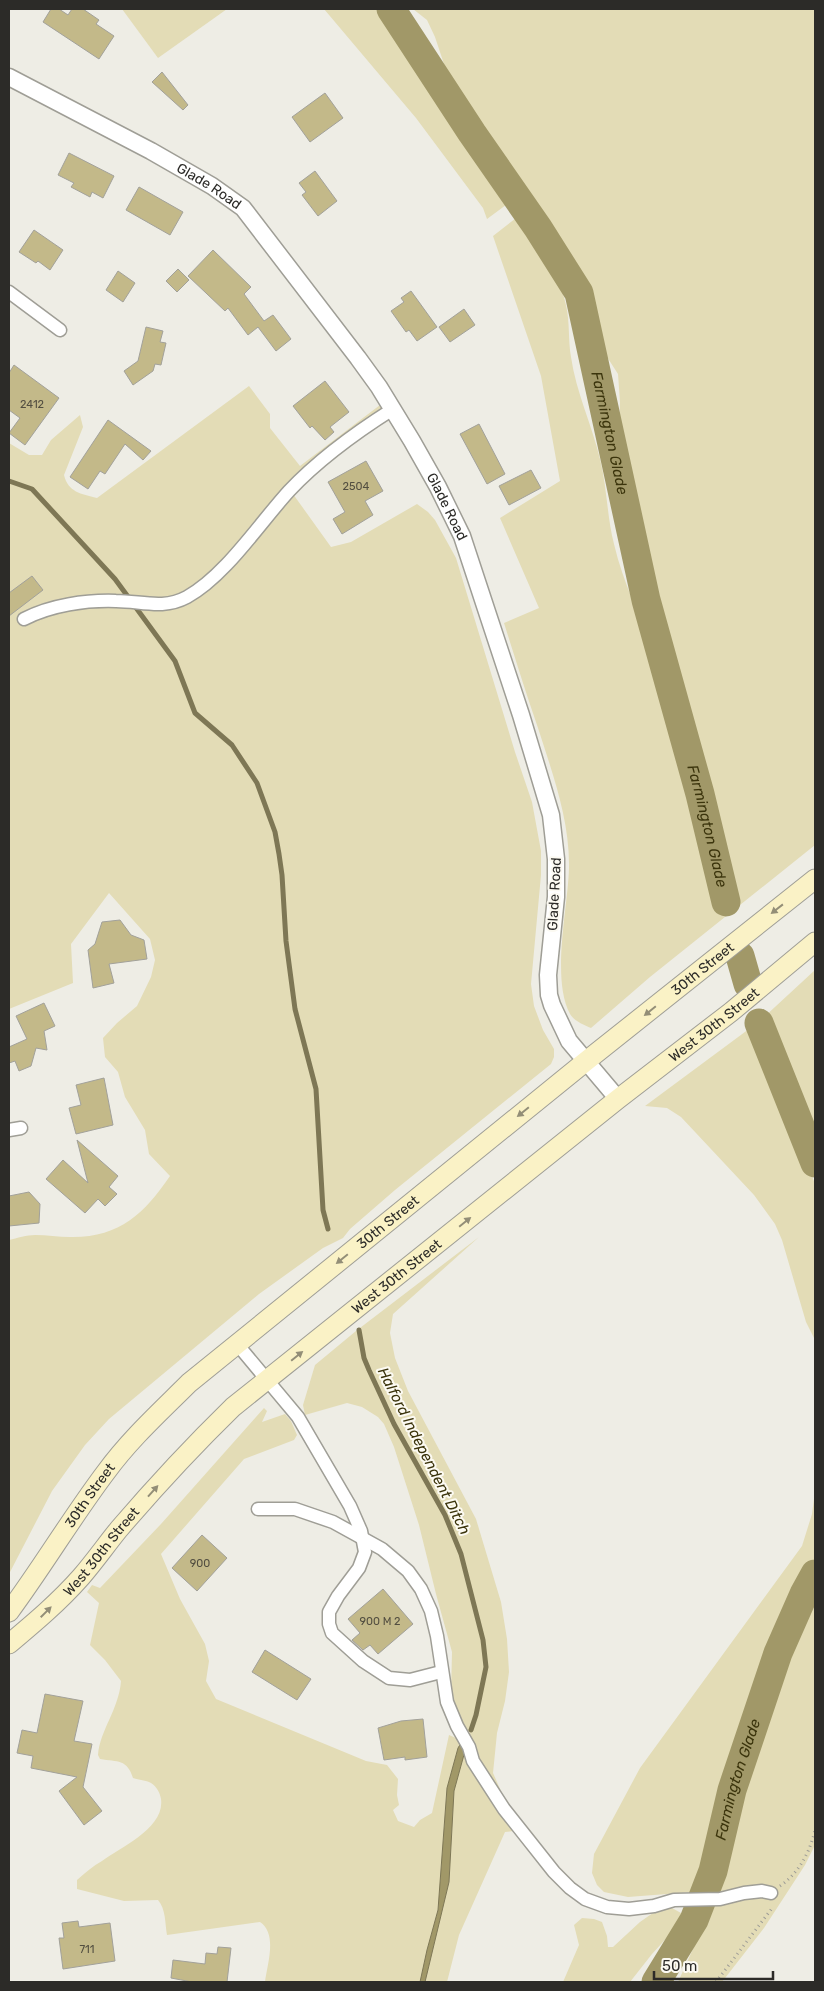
<svg xmlns="http://www.w3.org/2000/svg" width="824" height="1991" font-family="Rubik,sans-serif">
<style>
.green{fill:#e3dcb6}
.water{fill:#a19868;stroke:#7e7755}
.lines{fill:none;stroke-linecap:round;stroke-linejoin:round}
.stream{stroke:#7e7755;stroke-width:5}
.river{stroke:#a19868;stroke-width:29}
.building{fill:#c3b989;stroke:#a2a19a}
.minor-casing{stroke:#9f9e96;stroke-width:15}
.tertiary-casing{stroke:#9f9e96;stroke-width:19}
.secondary-casing{stroke:#9f9e96;stroke-width:21}
.path{stroke:#9d9c96;stroke-width:3;stroke-dasharray:1 4;stroke-linecap:butt}
.minor{stroke:#fff;stroke-width:12}
.tertiary{stroke:#fff;stroke-width:16}
.secondary{stroke:#faf2c6;stroke-width:19}
.oneway{fill:#938e77}
.labels{text-anchor:middle;stroke-width:4;stroke-linejoin:round;paint-order:stroke}
.number-label{font-size:11px;fill:#524e40}
.street-label{font-size:14px;fill:#2c2b28;stroke:#fcfaf2}
.water-label{font-size:15px;font-style:italic;fill:#3b340c;stroke:#fcfaf2}
</style>
<rect width="100%" height="100%" fill="#eeede5"/>
<g class="green">
<path d="M122,9H227L158,58Z"/>
<path d="M324,9H380C395,28 403,52 417,72C448,115 478,159 510,202L487,219L483,208L416,118Z"/>
<path d="M413,9H815V845L650,977L591,1028C584,1025 574,1021 570,1014C551,978 568,908 569,868C570,820 552,772 538,728C526,693 515,658 504,623L539,608L500,518L560,481L541,376L493,236L520,215C541,242 558,271 566,305C570,322 568,340 571,357C576,392 592,425 600,459C607,487 607,517 614,544C623,583 641,617 653,654C678,730 696,807 714,884L718,895L726,902L729,892L726,870L698,756L640,555L628,499L619,442L620,402L618,374L600,346L587,297L582,285L570,271L542,224L480,135L446,70L435,37L427,20Z"/>
<path d="M249,386L270,414V428L300,466L380,405L388,419C352,439 322,465 293,494L331,547L351,542L417,504L428,512L435,520L456,558L515,752L532,802L541,851V875L531,984L534,1006L543,1030L554,1049V1057L551,1064L395,1190L350,1229L343,1238L323,1248L259,1294L109,1419L85,1445L52,1491L9,1574V1240C17,1238 27,1235 35,1235C47,1235 58,1237 70,1237C119,1238 144,1214 170,1176L149,1154L145,1130L125,1097L118,1072L105,1057L103,1038L117,1023L137,1006L151,977L155,960L150,939L109,893L71,944L73,983L9,1009V551L10,540L9,532V443L29,455H42L51,440L80,415L83,427L64,475C68,492 81,494 97,498Z"/>
<path d="M815,970V1148L800,1113L772,1035L762,1019Z"/>
<path d="M753,1026L778,1094L791,1121L815,1184V1340L806,1322L782,1240L775,1224L754,1195L681,1117L667,1108L645,1106Z"/>
<path d="M479,1237L393,1314L390,1333L395,1358L408,1391L476,1519L501,1602L507,1639L509,1672L505,1701L497,1733L493,1773L504,1798L482,1771L460,1719L451,1693L452,1652L436,1594L419,1525L394,1447L384,1424L378,1417L362,1407L347,1403L305,1415L303,1405L315,1365L356,1331Z"/>
<path d="M264,1408L267,1411L262,1422L285,1414L291,1421L297,1435L294,1440L244,1459L161,1554L180,1599L205,1644L209,1661L206,1681L216,1699L366,1761L387,1765L398,1779L397,1795L399,1805L393,1810L398,1821L414,1827L420,1820L432,1813L449,1735L456,1738L461,1743L458,1748L447,1788L438,1910L427,1950L420,1982H265C267,1965 278,1934 260,1922L167,1935C165,1924 166,1909 158,1900L124,1901L77,1889V1880C85,1873 93,1866 102,1861C121,1847 165,1828 161,1799C160,1793 157,1787 151,1783C146,1780 139,1780 133,1778C127,1759 118,1762 100,1759L98,1755C100,1730 119,1709 121,1681L105,1660L90,1645L99,1603L87,1592L92,1585L100,1588L161,1524Z"/>
<path d="M815,1491V1559L807,1570L774,1639L762,1677L741,1735L716,1824L693,1892L628,1897L604,1892L597,1885L592,1873L594,1854L640,1768L802,1546L812,1514Z"/>
<path d="M815,1602V1845L805,1865L764,1928L722,1982H678L711,1909L732,1832L739,1796L757,1747L774,1680L788,1646Z"/>
<path d="M465,1751L471,1767L513,1831L505,1832L459,1935L447,1982H425L449,1882L454,1791Z"/>
<path d="M660,1908H672L681,1913L683,1920L652,1954L630,1982H563L579,1945L574,1925L582,1918L594,1919L602,1922L607,1936L608,1947H613L640,1922Z"/>
</g>
<path class="water" d="M461,1743L465,1751L454,1791L449,1882L425,1982H420L427,1950L438,1910L447,1788L458,1748Z"/>
<g class="lines">
<g class="stream">
<path d="M9,481L32,489L115,579L175,661L195,713L232,745L257,783L275,832L279,854L282,875L286,941L295,1009L316,1089L323,1210L328,1229"/>
<path d="M359,1330L364,1358L369,1370L394,1424L445,1515L461,1554L483,1640L486,1667L476,1715L471,1730"/>
</g>
<g class="river">
<path id="s1" d="M391,9L472,133L538,228L579,293L646,600L700,794L726,902"/>
<path d="M740,956L748,984"/>
<path d="M759,1023L815,1163"/>
<path id="s2" d="M656,1982L694,1920L713,1871L732,1790L778,1653L804,1594L815,1574"/>
</g>
</g>
<g class="building">
<path d="M51,9H59L68,15L72,9H83L99,20L96,24L114,36L99,59L43,22Z"/>
<path d="M162,72L188,105L183,110L152,82Z"/>
<path d="M325,93L343,118L310,142L292,117Z"/>
<path d="M69,153L114,176L103,198L92,192L90,197L71,187L74,183L58,175Z"/>
<path d="M315,171L337,201L318,216L302,195L306,192L299,183Z"/>
<path d="M139,187L183,212L170,235L126,210Z"/>
<path d="M34,230L63,250L50,270L38,261L36,263L19,252Z"/>
<path d="M213,250L251,287L244,294L264,321L273,315L291,339L276,351L258,327L248,335L228,308L225,311L188,276Z"/>
<path d="M178,269L189,280L177,292L166,281Z"/>
<path d="M118,271L135,283L123,302L106,290Z"/>
<path d="M411,291L437,327L417,341L409,330L406,332L391,311L404,302L401,298Z"/>
<path d="M464,309L475,325L450,342L439,327Z"/>
<path d="M146,327L163,331L160,342L166,343L161,365L155,364L153,371L133,385L124,371L138,361Z"/>
<path d="M14,365L59,398L25,445L9,433L20,418L9,410V373Z"/>
<path d="M325,381L349,412L330,427L334,432L325,440L312,426L310,428L293,406Z"/>
<path d="M108,420L151,451L143,460L125,444L105,474L100,471L88,489L70,477Z"/>
<path d="M479,424L505,474L487,484L460,434Z"/>
<path d="M366,461L383,491L365,501L373,515L342,534L333,519L345,512L328,482Z"/>
<path d="M531,470L541,488L509,505L499,486Z"/>
<path d="M32,576L43,590L9,616V593Z"/>
<path d="M120,920L131,935L144,940L147,959L109,964L114,983L93,988L88,950L95,944L102,922Z"/>
<path d="M44,1003L55,1026L44,1031L47,1050L36,1048L31,1066L19,1071L15,1061L9,1063V1047L27,1039L16,1016Z"/>
<path d="M104,1078L113,1125L76,1134L69,1108L81,1105L76,1085Z"/>
<path d="M77,1140L118,1176L109,1187L117,1194L105,1206L98,1199L85,1213L46,1179L63,1160L88,1183Z"/>
<path d="M29,1192L40,1204L39,1223L9,1226V1196Z"/>
<path d="M202,1535L227,1558L197,1591L172,1568Z"/>
<path d="M383,1589L413,1624L378,1654L370,1645L363,1650L352,1640L360,1633L348,1619Z"/>
<path d="M265,1650L311,1679L297,1700L252,1672Z"/>
<path d="M45,1694L83,1701L74,1741L92,1744L83,1787L102,1811L84,1825L59,1791L77,1777L31,1768L33,1756L17,1753L22,1730L37,1733Z"/>
<path d="M423,1719L427,1757L405,1760V1757L384,1760L378,1728L401,1721Z"/>
<path d="M78,1921L79,1927L110,1923L115,1961L63,1969L59,1938H64L62,1923Z"/>
<path d="M218,1947L231,1948L227,1982H192L171,1978L173,1960L205,1964L206,1953L217,1954Z"/>
</g>
<g class="lines">
<g class="minor-casing">
<g id="minor">
<path d="M9,292L60,330"/>
<path d="M24,619C51,605 86,600 116,601C141,601 163,610 187,597C225,576 259,524 289,491C320,458 355,433 393,409"/>
<path d="M9,1130L21,1128"/>
<path d="M237,1344L298,1417L350,1506L361,1531L365,1552L359,1568L338,1596L329,1612V1624L332,1633L363,1661L389,1678L410,1680L441,1672"/>
<path d="M258,1509H295L333,1522L382,1549L408,1571L421,1589L431,1611L437,1636L447,1702L457,1726L469,1747L473,1761L504,1809L554,1872L570,1888L585,1899L607,1907L629,1909L654,1906L674,1900L720,1899L744,1893L762,1891L771,1893"/>
</g>
</g>
<g class="tertiary-casing">
<g id="tertiary">
<path id="s3" d="M9,77L151,151L212,186L243,208L358,358L379,387L412,441L438,487L462,536L521,715L551,815L556,859V897L548,975L549,995L552,1005L569,1041L618,1099"/>
</g>
</g>
<g class="secondary-casing">
<g id="secondary">
<path id="s4" d="M9,1612C43,1566 72,1517 106,1472C130,1439 161,1411 189,1383L585,1062L815,879"/>
<path id="s5" d="M9,1644C34,1623 59,1602 81,1577C94,1562 106,1545 119,1529C155,1487 193,1446 233,1407L618,1099L731,1012L815,942"/>
</g>
</g>
<g class="path">
<path d="M780,1886C799,1873 810,1852 815,1830"/>
<path d="M716,1982L773,1907"/>
</g>
<use href="#minor" class="minor"/>
<use href="#tertiary" class="tertiary"/>
<use href="#secondary" class="secondary"/>
</g>
<defs><path id="oneway-solid" d="M-6-.8H1V-3.2L6.5 0L1 3.2V.8H-6Z" transform="scale(1.25)"/></defs>
<g class="oneway">
<use href="#oneway-solid" transform="translate(777 909) rotate(142)"/>
<use href="#oneway-solid" transform="translate(650 1011) rotate(141)"/>
<use href="#oneway-solid" transform="translate(523 1112) rotate(141)"/>
<use href="#oneway-solid" transform="translate(465 1222) rotate(-39)"/>
<use href="#oneway-solid" transform="translate(342 1259) rotate(141)"/>
<use href="#oneway-solid" transform="translate(297 1356) rotate(-39)"/>
<use href="#oneway-solid" transform="translate(153 1491) rotate(-48)"/>
<use href="#oneway-solid" transform="translate(46 1612) rotate(-45)"/>
</g>
<g class="labels">
<g class="number-label">
<text x="32" y="408">2412</text>
<text x="356" y="490">2504</text>
<text x="200" y="1567">900</text>
<text x="380" y="1625">900 M 2</text>
<text x="87" y="1953">711</text>
</g>
<g class="street-label">
<text dy="5" stroke="none"><textPath href="#s3" startOffset="228">Glade Road</textPath></text>
<text dy="5" stroke="none"><textPath href="#s3" startOffset="631">Glade Road</textPath></text>
<text transform="translate(554 894) rotate(-87)" y="5">Glade Road</text>
<text dy="5" stroke="none"><textPath href="#s4" startOffset="952">30th Street</textPath></text>
<text dy="5" stroke="none"><textPath href="#s5" startOffset="941">West 30th Street</textPath></text>
<text dy="5" stroke="none"><textPath href="#s4" startOffset="548">30th Street</textPath></text>
<text dy="5" stroke="none"><textPath href="#s5" startOffset="536">West 30th Street</textPath></text>
<text dy="5" stroke="none"><textPath href="#s4" startOffset="142">30th Street</textPath></text>
<text dy="5" stroke="none"><textPath href="#s5" startOffset="131">West 30th Street</textPath></text>
</g>
<g class="water-label">
<text dy="5" stroke="none"><textPath href="#s1" startOffset="484">Farmington Glade</textPath></text>
<text dy="5" stroke="none"><textPath href="#s1" startOffset="889">Farmington Glade</textPath></text>
<text transform="translate(424 1451) rotate(63)" y="5">Halford Independent Ditch</text>
<text dy="5" stroke="none"><textPath href="#s2" startOffset="220">Farmington Glade</textPath></text>
</g>
</g>
<rect width="824" height="1991" fill="none" stroke="#2c2b28" stroke-width="20"/>
<path d="M654 1971v8h119v-8" fill="none" stroke="#2c2b28" stroke-width="2.5"/>
<text x="662" y="1971" font-size="15" fill="#2c2b28" stroke="#fcfaf2" stroke-width="4" paint-order="stroke">50 m</text>
</svg>
